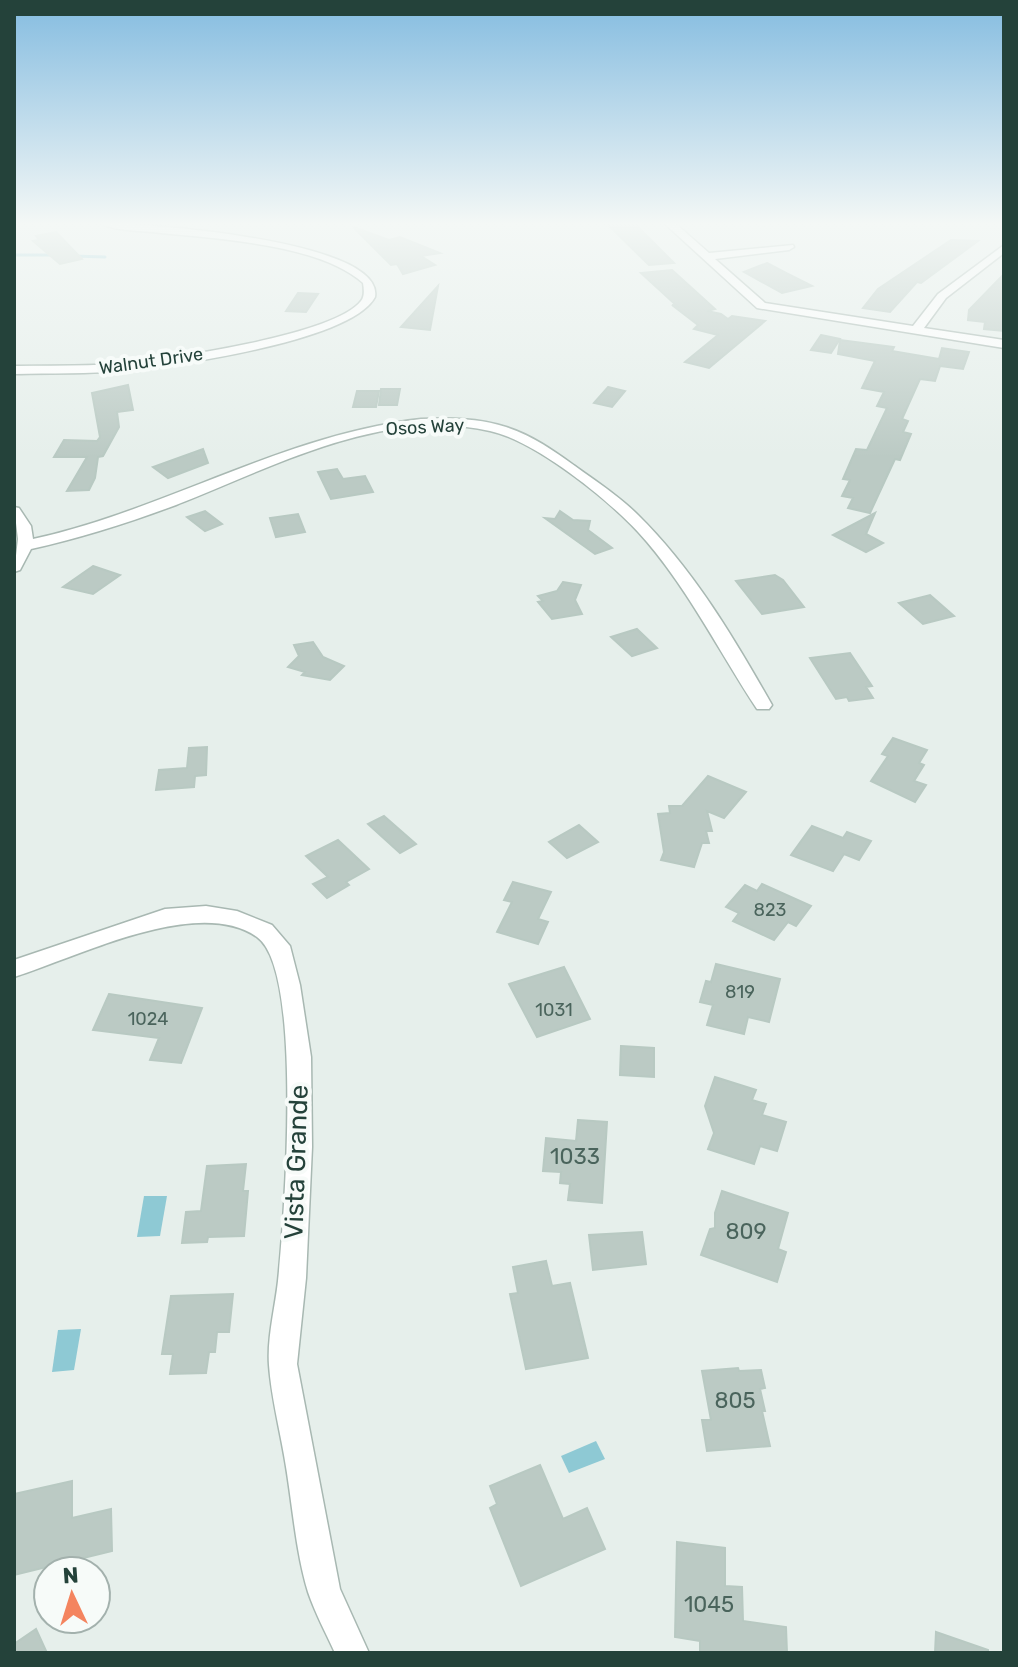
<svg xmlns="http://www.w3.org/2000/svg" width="1018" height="1667" font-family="Rubik,sans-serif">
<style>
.water{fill:#8ec9d4}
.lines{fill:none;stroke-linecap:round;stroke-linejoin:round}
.stream{stroke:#8ec9d4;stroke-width:3}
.building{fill:#bbcac4;stroke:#b8c9c2;stroke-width:2}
.minor-casing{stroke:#a8b8b2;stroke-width:3}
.minor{fill:#fff;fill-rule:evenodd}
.labels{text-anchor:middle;stroke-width:8;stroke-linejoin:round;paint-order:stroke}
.far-street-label{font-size:18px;fill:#24423a;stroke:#f7fbf9}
.number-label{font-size:18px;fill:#4a645c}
.near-number-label{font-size:22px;fill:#4a645c}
.near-street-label{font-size:26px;fill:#24423a;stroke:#f7fbf9}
</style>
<rect width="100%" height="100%" fill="#e6efeb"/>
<g class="water">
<path d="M144,1196H167L160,1236L137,1237Z"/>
<path d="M81,1329L74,1370L52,1372L58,1330Z"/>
<path d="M596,1441L605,1459L569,1473L561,1456Z"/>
</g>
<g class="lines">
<g class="stream">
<path d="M14,255H58"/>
<path d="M73,256L105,257"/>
</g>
</g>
<g class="building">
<path d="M606,223H634L674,263L649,265Z"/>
<path d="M353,227L389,240L400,237L440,253L421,256L435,265L403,274L397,264L391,265Z"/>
<path d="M56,232L82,259L60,264L33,241L39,240L36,236Z"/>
<path d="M951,240L978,241L921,283L917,282L890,312L863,308L878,289Z"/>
<path d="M767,263L786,273L812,286L782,293L744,272Z"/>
<path d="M672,270L715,309L707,311L721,314L728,319L732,316L765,321L709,368L685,362L718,335L694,329L698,325L672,305L677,306L641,273Z"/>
<path d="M1004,274V331L984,329L985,322L968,320L969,310Z"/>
<path d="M438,286L430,330L401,327Z"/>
<path d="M298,293L318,294L306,312L286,311Z"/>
<path d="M821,335L840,339L831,353L811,350Z"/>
<path d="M840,340L894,347L892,351L939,359L942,348L969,352L963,369L940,366L935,381L920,379L902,419L908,421L903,432L911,434L900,460L895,459L870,513L848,508L853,498L842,496L850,480L843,479L856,449L867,450L887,408L877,406L884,392L862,388L875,361L838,354Z"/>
<path d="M128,385L133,410L117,412L119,427L103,456L98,457L95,478L89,490L67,491L87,457H54L64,440L97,441L100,437L92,393Z"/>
<path d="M608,387L625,391L612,407L594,403Z"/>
<path d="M381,389H400L397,405H379Z"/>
<path d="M357,391H379L376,407H353Z"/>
<path d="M203,449L208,463L168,478L153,467Z"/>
<path d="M337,469L343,479L365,476L373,492L331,499L318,472Z"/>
<path d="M205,511L222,524L205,531L187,517Z"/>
<path d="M560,511L573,520L590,521L588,530L612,548L595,554L545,518L555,519Z"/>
<path d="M875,513L866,534L883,543L866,552L833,535Z"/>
<path d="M298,514L305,532L276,537L270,518Z"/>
<path d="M93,566L120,575L93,594L63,587Z"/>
<path d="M775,575L783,580L804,607L762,614L736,581Z"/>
<path d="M563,582L581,585L575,600L582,614L552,619L538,602L543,601L538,596L557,591Z"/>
<path d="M930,595L954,616L923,624L899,603Z"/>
<path d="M637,629L657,648L632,656L611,637Z"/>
<path d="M313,642L323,657L344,666L330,680L302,675L305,672L288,667L299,656L294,645Z"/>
<path d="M850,653L872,686L866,687L873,698L849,701L847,697L836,699L810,658Z"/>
<path d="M893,738L927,750L919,763L924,765L914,781L926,785L915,802L871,781L888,756L882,754Z"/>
<path d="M207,747L206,775L195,776L194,787L156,790L159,770L187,768L189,748Z"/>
<path d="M708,776L746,792L724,818L707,811L712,831H706L709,843H702L694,867L661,860L664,852L658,814L670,813L669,806H682Z"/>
<path d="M384,816L416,844L400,853L368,824Z"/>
<path d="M579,825L598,842L567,858L549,842Z"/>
<path d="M812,826L843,838L847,832L871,841L859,860L844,854L833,871L791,855Z"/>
<path d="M338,840L369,869L346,882L349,885L327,898L313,884L328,877L306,856Z"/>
<path d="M513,882L551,892L538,919L548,922L538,944L497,932L512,902L504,900Z"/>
<path d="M762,884L811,906L796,926L788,922L774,940L733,921L739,913L726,907L745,885L757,891Z"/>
<path d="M716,964L780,979L769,1022L748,1017L744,1034L707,1025L713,1005L700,1002L706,981L711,982Z"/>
<path d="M564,967L590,1019L537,1037L509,984Z"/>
<path d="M109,994L202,1008L181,1063L150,1060L159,1038L93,1030Z"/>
<path d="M621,1046L654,1048V1077L620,1075Z"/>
<path d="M715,1077L756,1090L752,1100L766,1104L762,1115L786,1122L777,1151L760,1146L754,1164L708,1149L714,1133L705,1106Z"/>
<path d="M578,1120L607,1122L602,1203L568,1200L570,1184L560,1183L561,1172L543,1171L546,1138L576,1141Z"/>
<path d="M246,1164L243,1191H248L244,1236L208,1237L207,1242L182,1243L186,1212L201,1211L207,1166Z"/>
<path d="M722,1191L788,1213L778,1249L786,1252L777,1282L701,1255L710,1229L715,1228V1213Z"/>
<path d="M642,1232L646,1264L593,1270L589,1235Z"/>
<path d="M546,1261L552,1286L570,1283L588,1358L526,1369L510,1294L518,1293L513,1267Z"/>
<path d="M233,1294L229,1332H217L215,1352H209L206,1373L170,1374L173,1354H162L171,1296Z"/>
<path d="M738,1368L739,1371L761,1370L765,1388L760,1389L765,1411H762L770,1446L707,1451L702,1420H711L702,1371Z"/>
<path d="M540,1465L563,1519L587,1508L605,1549L521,1586L490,1508L497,1504L490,1486Z"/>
<path d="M72,1481V1518L111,1509L112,1551L14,1575V1494Z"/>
<path d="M677,1542L725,1548V1586L742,1587L743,1621L786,1627L787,1653H700V1641L675,1637Z"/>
<path d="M36,1629L47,1653H14V1644Z"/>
<path d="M936,1632L988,1650V1653H935Z"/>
</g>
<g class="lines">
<g class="minor-casing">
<g id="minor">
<path d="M100,223C142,223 385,240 375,297C352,341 175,366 125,371C88,374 51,373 14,374V366C51,365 88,367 125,363C170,359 335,335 361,301C365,296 364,289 363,283C320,244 218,239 161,233C142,230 116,232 100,223Z"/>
<path d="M664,223H675L709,253L793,245L794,247L789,250L715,259L765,303L913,326L938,294L1004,245V253L946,298L924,328L1004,340V348L757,308Z"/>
<path d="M421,419C450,418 478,418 506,427C532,435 554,451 575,466C597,482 619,496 638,515C693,569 734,638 772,705L769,709H757C720,653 691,594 647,542C616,505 537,441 490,431C382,407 273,467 176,505C128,523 81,538 31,549L20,570L14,572L18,539L14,507L19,508L31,526L33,539C166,510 285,434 421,419Z"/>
<path d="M206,906L237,911L272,925L290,946L300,985L311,1057L312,1147L306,1278L297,1364L340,1589L369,1653H335C326,1633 315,1613 308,1592C295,1550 292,1498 284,1455C279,1426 271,1395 269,1365C267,1338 275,1308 278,1281C284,1222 304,970 257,937C197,895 76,958 14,977V960L165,909Z"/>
</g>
</g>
<use href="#minor" class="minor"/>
</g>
<linearGradient id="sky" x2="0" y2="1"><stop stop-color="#84bce0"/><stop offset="0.49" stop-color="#f4f8f6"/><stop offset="1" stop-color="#f4f8f6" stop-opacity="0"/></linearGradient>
<rect width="1018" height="457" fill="url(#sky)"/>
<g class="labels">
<g class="far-street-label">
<text transform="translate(151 361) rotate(-8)" y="6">Walnut Drive</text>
<text transform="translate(425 427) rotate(-3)" y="6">Osos Way</text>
</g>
<g class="number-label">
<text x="770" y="916">823</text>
<text x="740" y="998">819</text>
<text x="554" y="1016">1031</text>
<text x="148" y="1025">1024</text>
</g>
<g class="near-number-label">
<text x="575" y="1164">1033</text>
<text x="746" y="1239">809</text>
<text x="735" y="1408">805</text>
<text x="709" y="1612">1045</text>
</g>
<g class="near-street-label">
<text transform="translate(296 1162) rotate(-88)" y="9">Vista Grande</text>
</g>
</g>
<rect width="1018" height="1667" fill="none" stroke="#24423a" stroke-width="32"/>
<g transform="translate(72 1595) rotate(356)"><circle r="38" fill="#f7fbf9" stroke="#a3b1ad" stroke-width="2"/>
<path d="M0-6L14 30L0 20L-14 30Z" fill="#f4845f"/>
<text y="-12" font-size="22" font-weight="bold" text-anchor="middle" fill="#24423a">N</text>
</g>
</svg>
